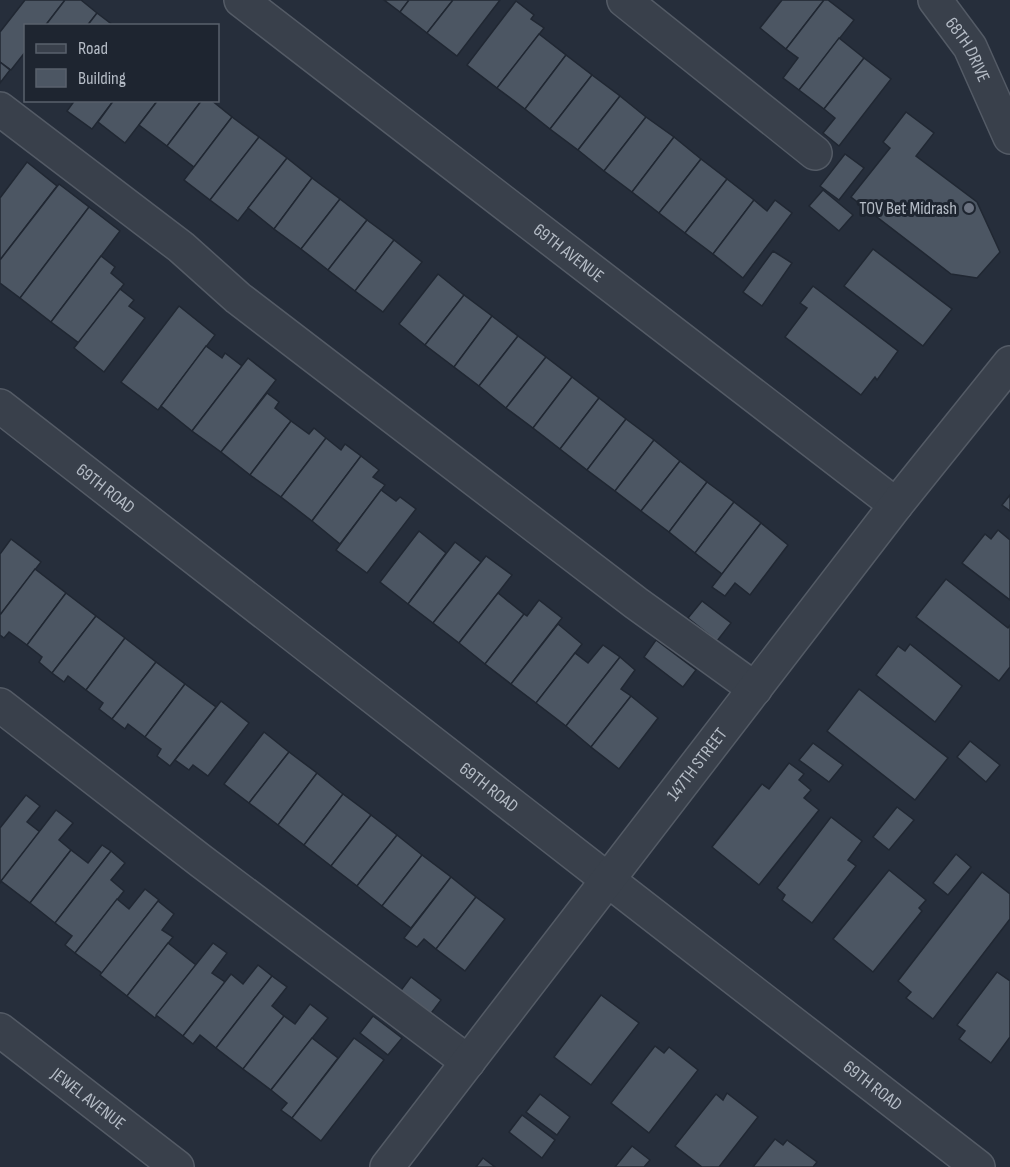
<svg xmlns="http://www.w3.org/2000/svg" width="1010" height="1167" font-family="'Sofia Sans Condensed',sans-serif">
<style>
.building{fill:#4c5663;stroke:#202732;stroke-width:1.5}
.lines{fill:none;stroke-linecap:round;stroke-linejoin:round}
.minor-casing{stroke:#545b66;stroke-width:36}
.minor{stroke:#39404b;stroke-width:33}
.worship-dot{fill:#6b7280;stroke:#1e2530;stroke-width:2}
.labels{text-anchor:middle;stroke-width:6;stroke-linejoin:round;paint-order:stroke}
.street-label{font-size:18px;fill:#b5bcc6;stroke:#1e2530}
.poi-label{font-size:18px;fill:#b5bcc6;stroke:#1e2530;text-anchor:end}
</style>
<rect width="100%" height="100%" fill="#262e3b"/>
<g class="building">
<path d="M25,0H65L45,26H26V51L11,70L0,62V32Z"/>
<path d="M65,0H81L97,13L87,26H45Z"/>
<path d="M384,0H409L400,12Z"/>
<path d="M409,0H453L427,33L400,12Z"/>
<path d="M453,0H500L457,56L427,33Z"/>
<path d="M782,0H824L786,49L760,28Z"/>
<path d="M824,0H828L854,20L799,90L783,78L798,58L786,49Z"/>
<path d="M516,1L534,15L531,19L544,28L497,88L467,65Z"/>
<path d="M97,13L114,26H87Z"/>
<path d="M539,34L566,55L525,109L497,88Z"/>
<path d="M839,38L864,58L824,109L799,90Z"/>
<path d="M566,55L592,75L550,129L525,109Z"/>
<path d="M864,58L891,79L839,146L823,133L835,118L824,109Z"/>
<path d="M0,62L10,70L0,83Z"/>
<path d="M592,75L620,96L578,150L550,129Z"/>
<path d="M620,96L646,117L604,171L578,150Z"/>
<path d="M75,100H114L92,129L67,111Z"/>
<path d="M114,100H158L125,143L98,122Z"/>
<path d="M158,100H202L167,146L139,125Z"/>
<path d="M202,100H211L232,117L194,167L167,146Z"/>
<path d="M906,112L934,133L916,156L977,202L1000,252L977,278L951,274L851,197L890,148L883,142Z"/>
<path d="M232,117L259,137L210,200L184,180Z"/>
<path d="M646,117L674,137L632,192L604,171Z"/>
<path d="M259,137L287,158L238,221L210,200Z"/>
<path d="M674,137L701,159L659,213L632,192Z"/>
<path d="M845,154L864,168L839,200L820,186Z"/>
<path d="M287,158L312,178L274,229L248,208Z"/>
<path d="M701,159L727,179L685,233L659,213Z"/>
<path d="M27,162L57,186L0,260V198Z"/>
<path d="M312,178L340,199L301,249L274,229Z"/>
<path d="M727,179L754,200L713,254L685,233Z"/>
<path d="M59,184L89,207L20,298L0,283V260Z"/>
<path d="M823,190L853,215L839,231L809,206Z"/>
<path d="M340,199L367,220L328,270L301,249Z"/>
<path d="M754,200L767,211L775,200L792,213L743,278L713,254Z"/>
<path d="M89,207L120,231L51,322L20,298Z"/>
<path d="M367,220L394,240L355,291L328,270Z"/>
<path d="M394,240L422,262L383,312L355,291Z"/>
<path d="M873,249L952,309L923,346L844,286Z"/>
<path d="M773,251L792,263L762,306L743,292Z"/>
<path d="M101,256L115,267L111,273L124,284L79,343L51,322Z"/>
<path d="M438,274L464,295L425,345L399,324Z"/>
<path d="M813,286L898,351L877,380L875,377L861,395L785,337L807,308L800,303Z"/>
<path d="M120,289L134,300L129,306L145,318L104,372L74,348Z"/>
<path d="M464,295L492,316L454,367L425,345Z"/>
<path d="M179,306L215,335L158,410L121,382Z"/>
<path d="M492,316L518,336L479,386L454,367Z"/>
<path d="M518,336L546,357L506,408L479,386Z"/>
<path d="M206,346L222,358L225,353L242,366L192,431L161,406Z"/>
<path d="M546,357L572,377L533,428L506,408Z"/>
<path d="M248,358L276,380L221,452L192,431Z"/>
<path d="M572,377L599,398L560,449L533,428Z"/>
<path d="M267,393L279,402L275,408L291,421L250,475L221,452Z"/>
<path d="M599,398L626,419L587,470L560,449Z"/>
<path d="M626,419L654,440L615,491L587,470Z"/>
<path d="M291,421L309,434L314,428L326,438L281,497L250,475Z"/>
<path d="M326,438L341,450L345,444L361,456L312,521L281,497Z"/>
<path d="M654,440L680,461L641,511L615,491Z"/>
<path d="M361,456L379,470L373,477L385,485L340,544L312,521Z"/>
<path d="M680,461L707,482L669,532L641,511Z"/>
<path d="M707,482L734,502L695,553L669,532Z"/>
<path d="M381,490L396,501L400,497L416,509L367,573L336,550Z"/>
<path d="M1010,495V511L1002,505Z"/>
<path d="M734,502L761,523L722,574L695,553Z"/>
<path d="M761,523L788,545L750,595L735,583L725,596L712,587Z"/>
<path d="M998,530L1010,540V600L962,563L985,534L991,539Z"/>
<path d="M419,531L446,553L408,604L380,582Z"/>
<path d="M11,539L41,562L0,615V554Z"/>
<path d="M455,542L481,562L433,623L408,604Z"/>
<path d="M486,556L512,575L459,643L433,623Z"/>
<path d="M35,569L66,593L27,645L9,632L4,638L0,635V615Z"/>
<path d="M946,579L1008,628L1010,625V667L999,681L916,617Z"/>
<path d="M66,593L96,616L52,673L39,662L42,657L27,645Z"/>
<path d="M498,593L524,614L485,664L459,643Z"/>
<path d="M539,600L562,618L511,684L485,664L524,614L527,616Z"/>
<path d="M702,601L731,623L717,641L688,618Z"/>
<path d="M96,616L125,638L86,690L68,676L64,682L52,673Z"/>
<path d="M558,624L582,644L536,703L511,684Z"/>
<path d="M125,638L156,662L112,719L99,709L103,703L86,690Z"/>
<path d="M656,640L696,670L683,687L644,657Z"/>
<path d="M910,644L962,686L935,722L876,675L898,646L905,651Z"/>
<path d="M603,645L620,657L566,726L536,703L575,653L588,663Z"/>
<path d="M620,657L635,670L621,689L631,696L591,747L566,726Z"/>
<path d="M156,662L185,684L145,737L128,724L125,729L112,719Z"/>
<path d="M185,684L216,707L170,766L157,756L161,749L145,737Z"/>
<path d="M859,689L948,758L915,800L827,731Z"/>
<path d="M631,696L658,718L619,769L591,747Z"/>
<path d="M221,701L249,723L208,776L193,765L189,770L175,760Z"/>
<path d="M264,732L289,752L249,803L224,784Z"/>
<path d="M970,741L1000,765L986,782L957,757Z"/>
<path d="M813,743L843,765L829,782L799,760Z"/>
<path d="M289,752L317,773L278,825L249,803Z"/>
<path d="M789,763L804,774L799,780L811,790L804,798L819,810L759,885L712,847L762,784L769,789Z"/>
<path d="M317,773L343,794L304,845L278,825Z"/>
<path d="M343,794L371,815L331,866L304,845Z"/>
<path d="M26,795L40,806L27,822L40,832L0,883V828Z"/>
<path d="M897,807L914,820L889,850L873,837Z"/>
<path d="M56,810L73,823L59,840L71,850L30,903L1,881Z"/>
<path d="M371,815L397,835L357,886L331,866Z"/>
<path d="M831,817L862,841L848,860L856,866L812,923L782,900L785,895L777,888Z"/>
<path d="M397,835L422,855L382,906L357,886Z"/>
<path d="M102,845L111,851L55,923L30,903L71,850L88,863Z"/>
<path d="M111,851L125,863L111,880L124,891L75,953L65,945L72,936L55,923Z"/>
<path d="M956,854L971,867L948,895L933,883Z"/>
<path d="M422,855L451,877L411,928L382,906Z"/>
<path d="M889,870L926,900L919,908L922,911L873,972L833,939Z"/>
<path d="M982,872L1010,894V919L933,1019L906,998L911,992L898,981Z"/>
<path d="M451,877L476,897L436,949L424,939L417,947L404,938Z"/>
<path d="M145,889L159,900L102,973L75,953L117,899L129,909Z"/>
<path d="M476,897L505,919L465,971L436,949Z"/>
<path d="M158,901L174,914L162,930L173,937L127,996L100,975Z"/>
<path d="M168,943L196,965L155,1018L127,996Z"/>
<path d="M213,943L227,953L212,973L225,982L183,1036L156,1015Z"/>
<path d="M258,965L272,976L216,1048L200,1035L193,1044L183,1036L231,974L243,984Z"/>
<path d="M997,972L1010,981V1037L991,1063L959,1039L965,1031L957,1025Z"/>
<path d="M272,976L287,987L272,1006L284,1016L243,1069L216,1048Z"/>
<path d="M411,977L441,1000L429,1016L399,993Z"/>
<path d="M601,995L639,1023L591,1085L554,1057Z"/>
<path d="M310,1004L328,1018L271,1090L243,1069L284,1016L295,1024Z"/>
<path d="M373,1016L402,1038L388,1055L360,1033Z"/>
<path d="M312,1038L338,1058L292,1118L281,1110L287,1103L271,1090Z"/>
<path d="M354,1038L384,1060L321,1141L292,1118Z"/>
<path d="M655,1046L664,1053L669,1047L698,1070L649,1133L611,1103Z"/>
<path d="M727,1093L758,1117L719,1167H702L675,1146L716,1094L723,1100Z"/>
<path d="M540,1094L570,1117L557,1135L526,1112Z"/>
<path d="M522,1115L555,1140L542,1158L509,1132Z"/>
<path d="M775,1139L783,1145L787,1140L817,1162L813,1167H753Z"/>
<path d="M632,1146L650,1160L644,1167H615Z"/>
<path d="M483,1158L495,1167H476Z"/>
</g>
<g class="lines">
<g class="minor-casing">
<g id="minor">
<path id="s1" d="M241,0L896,505"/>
<path d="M624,0L815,153"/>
<path id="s2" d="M935,0L970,47L1010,137"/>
<path d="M0,109L181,247L238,298L636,603L755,689"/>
<path id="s3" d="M0,406L608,880L978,1167"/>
<path d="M0,705L201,861L468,1062"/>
<path id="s4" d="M0,1030L177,1167"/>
<path id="s5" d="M387,1167L896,505L1010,363"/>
</g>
</g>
<use href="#minor" class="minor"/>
</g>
<circle class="worship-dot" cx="969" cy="208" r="6"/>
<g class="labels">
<g class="street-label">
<text dy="6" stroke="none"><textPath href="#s2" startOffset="60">68TH DRIVE</textPath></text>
<text dy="6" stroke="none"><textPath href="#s1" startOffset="414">69TH AVENUE</textPath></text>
<text dy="6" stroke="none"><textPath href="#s3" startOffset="134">69TH ROAD</textPath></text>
<text dy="6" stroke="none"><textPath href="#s5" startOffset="508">147TH STREET</textPath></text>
<text dy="6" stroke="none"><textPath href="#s3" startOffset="620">69TH ROAD</textPath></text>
<text dy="6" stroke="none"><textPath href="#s3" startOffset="1106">69TH ROAD</textPath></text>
<text dy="6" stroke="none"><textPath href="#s4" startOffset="112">JEWEL AVENUE</textPath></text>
</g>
<g class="poi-label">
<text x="957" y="214">TOV Bet Midrash</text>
</g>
</g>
<rect x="24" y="24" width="195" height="78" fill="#1e2530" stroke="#5a616c" stroke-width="1.5"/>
<rect x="36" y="44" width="30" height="9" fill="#39404b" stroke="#5a616c" stroke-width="1.5"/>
<text x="78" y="54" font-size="18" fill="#b5bcc6">Road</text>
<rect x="36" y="69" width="30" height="18" fill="#4c5663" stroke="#5a616c" stroke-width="1.5"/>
<text x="78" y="84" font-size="18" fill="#b5bcc6">Building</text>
</svg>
